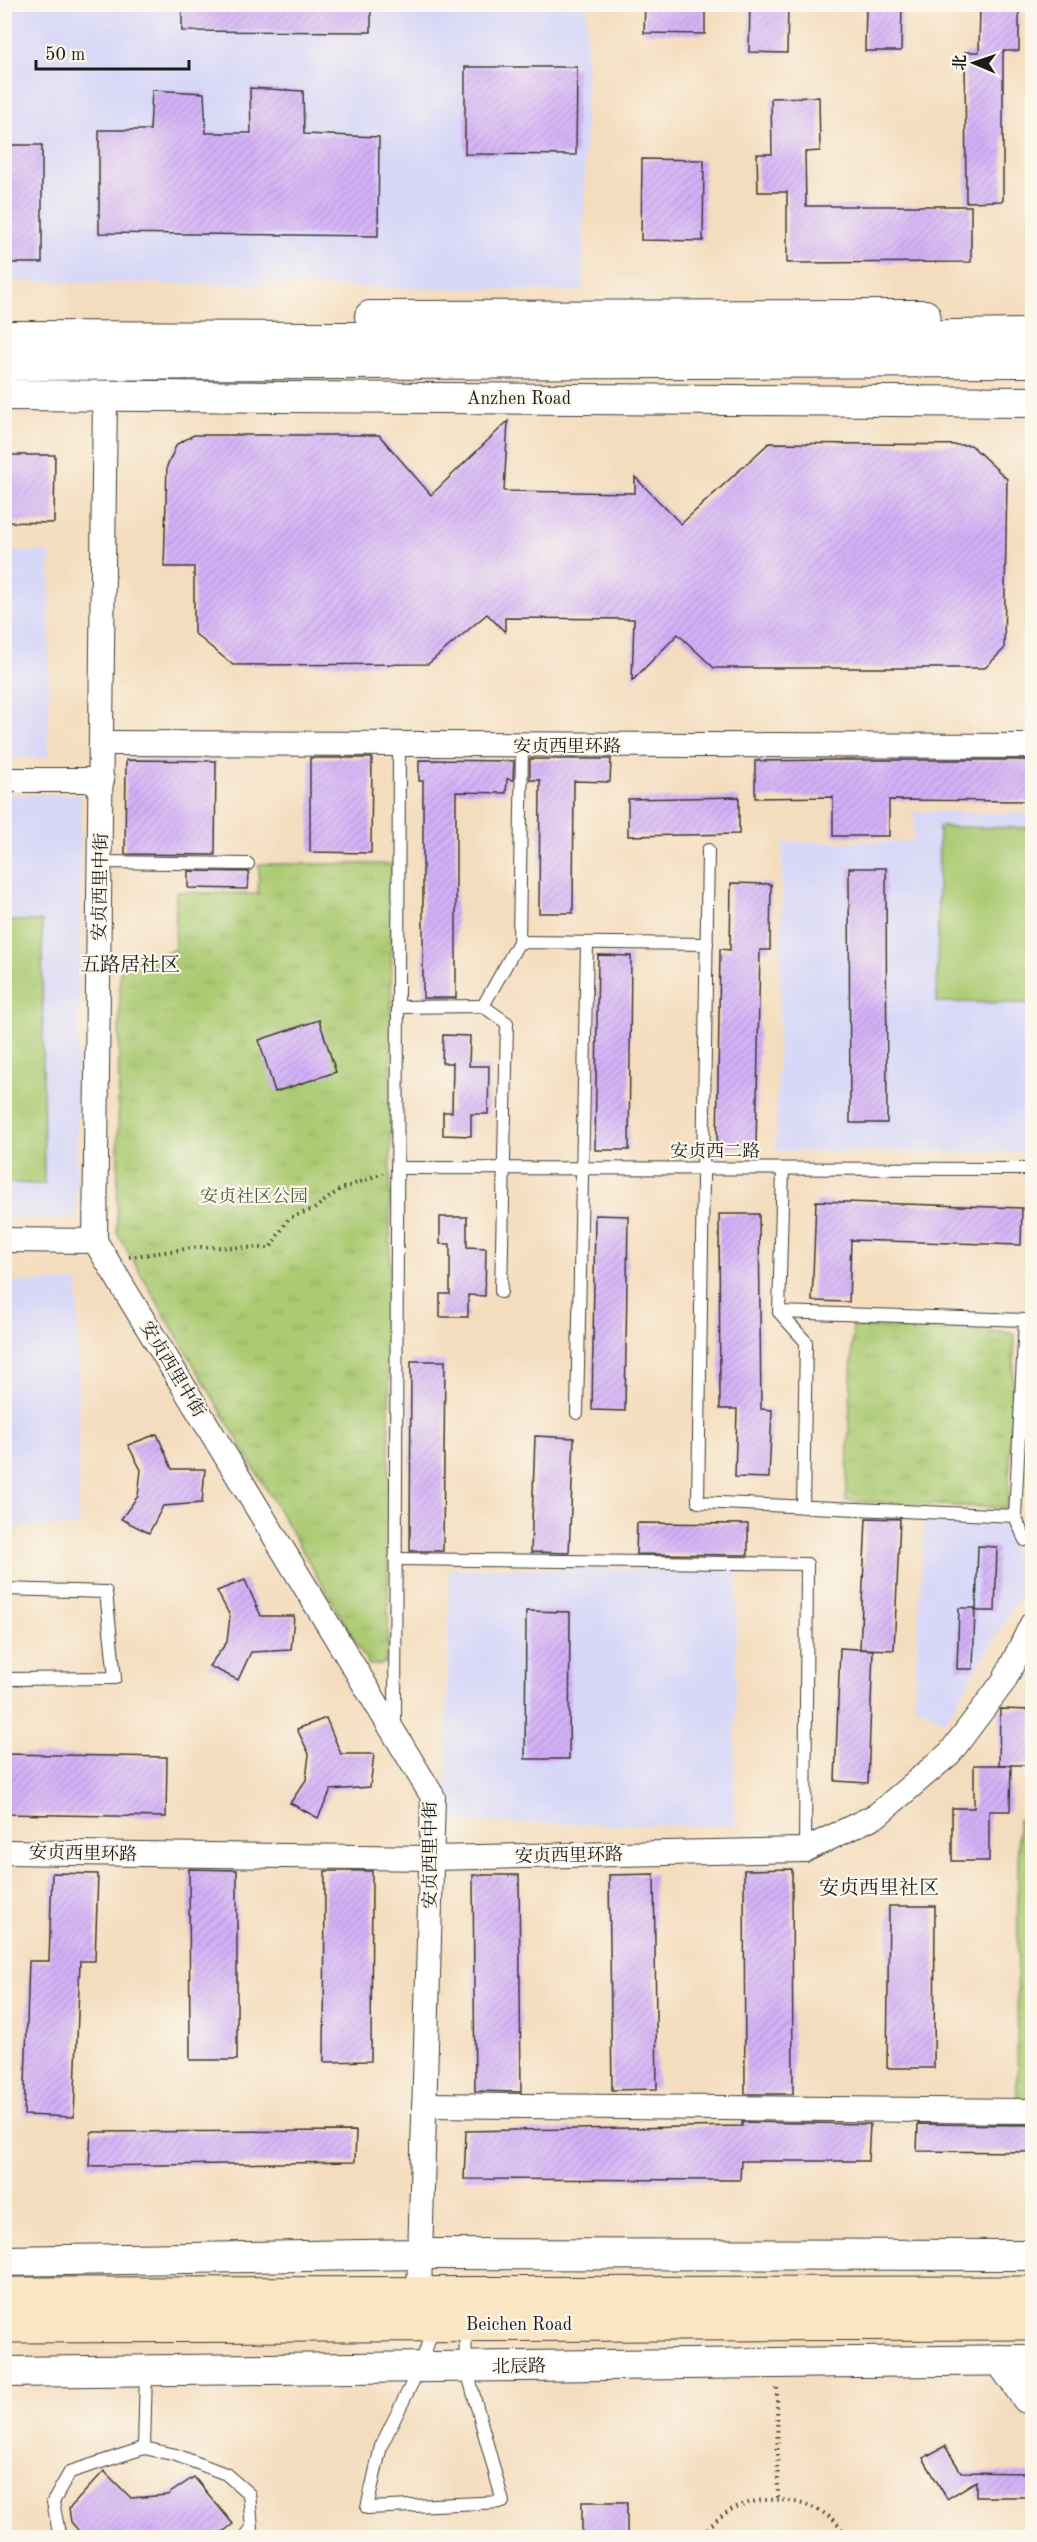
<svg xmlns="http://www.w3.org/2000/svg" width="1037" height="2542" font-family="'Old Standard TT','Noto Serif SC',serif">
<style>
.built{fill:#d7d7f8}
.park{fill:url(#park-tufts);stroke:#647347;stroke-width:1.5}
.garden{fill:#abca72;stroke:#647347;stroke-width:1.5}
.building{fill:url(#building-hatch)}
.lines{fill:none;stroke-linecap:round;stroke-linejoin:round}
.service-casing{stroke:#3c3934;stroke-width:14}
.minor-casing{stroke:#3c3934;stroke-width:26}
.tertiary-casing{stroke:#3c3934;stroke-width:32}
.secondary-casing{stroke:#3c3934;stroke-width:35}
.path{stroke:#3c3934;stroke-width:4;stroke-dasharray:1.5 4.5;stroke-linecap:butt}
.service{stroke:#fff;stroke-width:12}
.minor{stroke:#fff;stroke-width:24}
.tertiary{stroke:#fff;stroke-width:30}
.secondary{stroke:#fbe6c3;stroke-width:33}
.labels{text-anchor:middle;stroke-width:4.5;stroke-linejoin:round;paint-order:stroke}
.street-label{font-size:18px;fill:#1c1c1c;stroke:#fbf7ec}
.park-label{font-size:18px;fill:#4e593a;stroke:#fbf7ec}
.neighbourhood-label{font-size:20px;fill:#1c1c1c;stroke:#fbf7ec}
</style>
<defs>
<pattern id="park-tufts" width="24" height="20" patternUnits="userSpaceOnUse" patternTransform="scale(1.5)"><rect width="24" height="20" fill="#abca72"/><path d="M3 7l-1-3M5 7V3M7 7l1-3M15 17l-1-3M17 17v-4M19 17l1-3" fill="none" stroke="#93ad62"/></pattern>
<pattern id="building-hatch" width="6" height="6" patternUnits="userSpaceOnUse" patternTransform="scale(1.5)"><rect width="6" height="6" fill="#d3b0f7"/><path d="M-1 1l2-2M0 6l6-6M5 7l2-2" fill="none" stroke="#b597d3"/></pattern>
</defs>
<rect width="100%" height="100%" fill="#fbf7ec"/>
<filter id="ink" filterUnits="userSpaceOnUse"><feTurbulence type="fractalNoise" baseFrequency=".0167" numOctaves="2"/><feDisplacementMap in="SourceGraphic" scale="12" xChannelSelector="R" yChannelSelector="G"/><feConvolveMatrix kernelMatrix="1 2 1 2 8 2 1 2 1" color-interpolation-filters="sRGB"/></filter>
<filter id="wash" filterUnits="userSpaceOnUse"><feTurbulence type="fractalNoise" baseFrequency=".008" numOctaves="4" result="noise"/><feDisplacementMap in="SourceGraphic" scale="24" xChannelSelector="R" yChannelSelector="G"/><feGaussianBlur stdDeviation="1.35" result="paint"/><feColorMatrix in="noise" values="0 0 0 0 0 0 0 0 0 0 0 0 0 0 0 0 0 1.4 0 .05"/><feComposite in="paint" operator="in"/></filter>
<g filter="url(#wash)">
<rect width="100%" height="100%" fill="#f4ddbe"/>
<g class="built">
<path d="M5,5H587L583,291L5,281Z"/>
<path d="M5,551L50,552L48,758H5Z"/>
<path d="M5,794L81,795L76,1219L5,1218Z"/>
<path d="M914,811L1032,814V1152L776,1151L783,842H913Z"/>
<rect x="5" y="1282" width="73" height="245"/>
<path d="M924,1521L1008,1525L1020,1596L945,1722L914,1704Z"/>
<path d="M449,1568L737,1570L734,1826L446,1822Z"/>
</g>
<g class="park">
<path d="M259,864H392L388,1651L384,1664L369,1665L117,1233L120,971L175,949L176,892L258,894Z"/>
<path d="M853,1326L1015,1333L1008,1508L846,1501Z"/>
<path d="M1018,1820H1032V2102H1017Z"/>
</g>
<g class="garden">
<path d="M939,827L1032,828V1003L937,1002Z"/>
<path d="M5,921H42L44,1184L5,1183Z"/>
</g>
<g id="blocks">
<g class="building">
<path d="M182,4H371V32L182,31Z"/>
<path d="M645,4H705V34L644,33Z"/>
<path d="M750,4H788L787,53L749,52Z"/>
<path d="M866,4H902L901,51H865Z"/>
<path d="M980,4H1019V51H1003V201L966,202L965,52H979Z"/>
<path d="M465,67H577L576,155L465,154Z"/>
<path d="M250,88L303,91L304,134L379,137L378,236L99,233V130H150L152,90L204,93L206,133H251Z"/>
<path d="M819,97L820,151L805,152L806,206H971V262L787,263V192H758L757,154H772L771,98Z"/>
<rect x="4" y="145" width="38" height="118"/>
<path d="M642,159L704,160L703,241L641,240Z"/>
<path d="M508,421L504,491L635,493V477L681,524L769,443L971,445L1007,479L1004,649L985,668H714L678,634L632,681L634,619L505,618V632L487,614L428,664L233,665L194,633V567H164L167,466L177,444L194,435H379L431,495Z"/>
<path d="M4,455H55L54,523L4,522Z"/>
<path d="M310,758H372L371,853L310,852Z"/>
<path d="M530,759H611L610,782L574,781L573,913H539L540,780H530Z"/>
<path d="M126,760L216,761L215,855L125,854Z"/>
<path d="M419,760L514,761L513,780L507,779L506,793L456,792V998H423V781H419Z"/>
<path d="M833,760H1032V801L889,800V836H833V797L755,798V761Z"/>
<path d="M739,797V834L628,836V799Z"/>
<path d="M849,868H886L887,1123H850Z"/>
<path d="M188,871L249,872L248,889L188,888Z"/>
<path d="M731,883L771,884L770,950H760L756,1147L717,1146L720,949L730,950Z"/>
<path d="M598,955L631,956L629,1150H595Z"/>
<path d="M319,1020L336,1072L275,1092L259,1040Z"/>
<path d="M443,1035L470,1036L469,1066H489L488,1114H471V1136L443,1135V1112H452L453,1063H442Z"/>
<path d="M816,1201L1022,1208L1021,1245L851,1240L849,1302L812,1301Z"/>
<path d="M719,1214H759L761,1409L772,1410L769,1478L735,1477L737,1409H720Z"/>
<path d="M595,1215L628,1216L625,1411L592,1410Z"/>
<path d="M440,1217H467V1247L486,1248L485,1296L468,1295V1317H440V1294H450V1244H440Z"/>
<path d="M411,1361H445L443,1551H410Z"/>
<path d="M157,1434L172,1469H205L202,1503L163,1506L149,1533L121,1519L138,1496L141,1470L128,1445Z"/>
<path d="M535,1436L574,1438L569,1553L531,1552Z"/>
<path d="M866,1518L900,1519L894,1650L860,1649Z"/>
<path d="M637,1523L748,1524V1555L636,1554Z"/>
<path d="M978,1546L997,1547L995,1611H976Z"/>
<path d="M245,1580L261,1616H294L291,1650L251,1652L238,1680L209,1666L227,1642L230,1616L217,1591Z"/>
<path d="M959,1608H975L973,1669H957Z"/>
<path d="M526,1611L570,1612L569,1759H525Z"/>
<path d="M840,1648L873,1650L868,1783L835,1781Z"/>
<path d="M1000,1709L1032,1710V1765H999Z"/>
<path d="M326,1718L341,1754H374L370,1787L331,1790L318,1818L290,1803L306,1780L309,1754L297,1729Z"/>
<path d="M4,1754L167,1757L166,1817L4,1814Z"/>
<path d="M974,1765H1011L1010,1811H989V1861H952V1808H974Z"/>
<path d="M189,1869L237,1870V2060H190Z"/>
<path d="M792,1869L793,2094H745L744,1870Z"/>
<path d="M325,1871H372L371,2061L324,2062Z"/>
<path d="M52,1873L98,1874L95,1961H80L74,2117L24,2115L29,1961H49Z"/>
<path d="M654,1874L657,2089L612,2090L609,1875Z"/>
<path d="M473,1875H519L521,2092L475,2091Z"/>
<path d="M889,1906H935L934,2068H887Z"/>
<path d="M742,2122L870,2124L868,2161H741L740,2180L464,2179L466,2131L742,2126Z"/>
<path d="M918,2124L1032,2125V2152L917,2151Z"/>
<path d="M356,2131L355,2162L89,2166L91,2132Z"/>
<path d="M945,2446L961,2472L1032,2473V2497H976V2481L947,2499L923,2458Z"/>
<path d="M104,2471L131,2498L167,2495L194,2477L233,2524L215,2538H169L124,2534L119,2538H85L71,2522L69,2509Z"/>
<rect x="582" y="2502" width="45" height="36"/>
</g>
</g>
</g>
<g filter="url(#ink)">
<use href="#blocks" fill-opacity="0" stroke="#3c3934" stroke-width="1.5"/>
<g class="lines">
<g class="service-casing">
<g id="service">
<path d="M708,850L698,1502L1015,1516L1025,1540L1032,1538"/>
<path d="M101,862L248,864"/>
<path d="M519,942L522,746"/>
<path d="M483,1006L519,942L707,944"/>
<path d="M398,1007L483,1006L507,1023L501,1292"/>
<path d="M397,1168L1032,1169"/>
<path d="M783,1169L779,1312L1025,1320L1015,1516"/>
<path d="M779,1312L806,1342L803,1507"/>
<path d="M577,1413L587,943"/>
<path d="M395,1559L807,1564L805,1850"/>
<path d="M4,1589L106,1592L115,1678L4,1679"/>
<path d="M395,1727L399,745"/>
<path d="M433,2328L420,2367L381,2446L367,2508L503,2502L466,2367L465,2326"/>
<path d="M144,2448L146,2371"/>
<path d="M60,2538L53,2502L70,2472L144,2448L176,2455L226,2474L249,2494L252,2528L244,2538"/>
</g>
</g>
<g class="minor-casing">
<g id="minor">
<path d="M105,395L95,1241L433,1797L419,2293"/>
<path d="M102,743L1032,746"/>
<path d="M4,780H102"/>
<path d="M4,1240L95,1241"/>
<path d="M4,1852L431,1858L805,1850L877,1815L950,1753L1004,1681L1032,1624"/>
<path d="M424,2105L1032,2111"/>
</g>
</g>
<g class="tertiary-casing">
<g id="tertiary">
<path d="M370,316L925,315"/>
<path d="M4,336L727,338L1032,334"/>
<path d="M4,365L1032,362"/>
<path d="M4,395L1032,402"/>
<path d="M4,2261L420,2254L1032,2255"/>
<path d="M1000,2360L1027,2398L1032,2399"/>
<path d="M4,2372L1032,2360"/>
</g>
</g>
<g class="secondary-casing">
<g id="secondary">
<path d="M4,2294L1032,2293"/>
<path d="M4,2326L1032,2323"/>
</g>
</g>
<g class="path">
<path d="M129,1257L199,1247L270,1248L289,1218L314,1209L339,1190L383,1173"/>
<path d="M777,2388L778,2499"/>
<path d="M700,2538C706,2531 713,2523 720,2517C752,2492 802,2495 834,2520C839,2525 844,2532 849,2538"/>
</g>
<use href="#service" class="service"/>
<use href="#minor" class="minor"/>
<use href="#tertiary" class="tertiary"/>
<use href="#secondary" class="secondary"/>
</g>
</g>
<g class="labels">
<g class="street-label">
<text x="519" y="404">Anzhen Road</text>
<text x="567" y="752">安贞西里环路</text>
<text transform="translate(100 887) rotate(-89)" y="6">安贞西里中街</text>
<text x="715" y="1157">安贞西二路</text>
<text transform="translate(173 1369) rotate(59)" y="6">安贞西里中街</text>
<text transform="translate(83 1853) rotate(1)" y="6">安贞西里环路</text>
<text transform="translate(430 1855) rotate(-90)" y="6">安贞西里中街</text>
<text transform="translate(569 1855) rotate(-1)" y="6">安贞西里环路</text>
<text x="519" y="2330">Beichen Road</text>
<text transform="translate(519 2366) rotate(-1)" y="6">北辰路</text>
</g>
<g class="park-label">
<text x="254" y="1202">安贞社区公园</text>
</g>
<g class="neighbourhood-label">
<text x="130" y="971">五路居社区</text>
<text x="879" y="1894">安贞西里社区</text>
</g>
</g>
<rect width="1037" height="2542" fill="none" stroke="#fbf7ec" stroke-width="24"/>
<g transform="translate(974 63) rotate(272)" stroke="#fbf7ec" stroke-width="4.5" paint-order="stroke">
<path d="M0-4.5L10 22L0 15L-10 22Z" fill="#1c1c1c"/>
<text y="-9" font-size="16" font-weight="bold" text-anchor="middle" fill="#1c1c1c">北</text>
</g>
<path d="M36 60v9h153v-9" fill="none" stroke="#1c1c1c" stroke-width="3"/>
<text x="45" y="60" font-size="18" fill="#1c1c1c" stroke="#fbf7ec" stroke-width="4.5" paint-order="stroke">50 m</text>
</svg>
